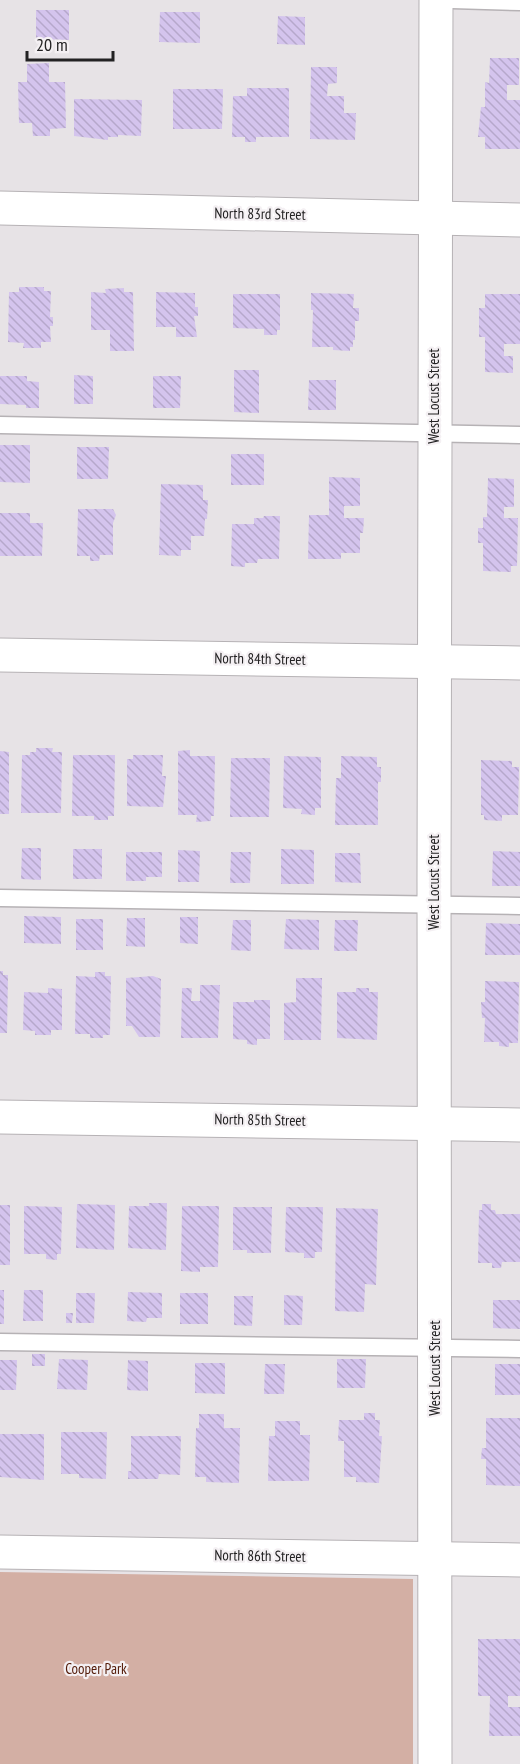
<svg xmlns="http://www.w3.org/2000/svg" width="520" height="1764" font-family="'PT Sans Narrow',sans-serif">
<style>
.park{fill:#d3afa4}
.building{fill:url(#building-back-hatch)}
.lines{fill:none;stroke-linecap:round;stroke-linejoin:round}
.service-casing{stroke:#b6b2b5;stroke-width:19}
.minor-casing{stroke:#b6b2b5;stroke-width:35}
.tertiary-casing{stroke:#b6b2b5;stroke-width:35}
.service{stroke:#fff;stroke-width:16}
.minor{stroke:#fff;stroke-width:33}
.tertiary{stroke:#fff;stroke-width:33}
.labels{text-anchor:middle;stroke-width:4.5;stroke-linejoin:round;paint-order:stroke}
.street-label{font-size:15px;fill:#232223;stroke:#f4f0f3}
.park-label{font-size:15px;fill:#531b08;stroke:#f4f0f3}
</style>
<defs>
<pattern id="building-back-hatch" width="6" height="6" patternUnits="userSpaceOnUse" patternTransform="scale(1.5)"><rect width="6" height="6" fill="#d4c4ed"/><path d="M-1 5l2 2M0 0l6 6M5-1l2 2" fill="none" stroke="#b6a8cb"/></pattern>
</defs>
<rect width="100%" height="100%" fill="#e7e3e6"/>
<path class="park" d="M0,1572L413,1579V1764H0Z"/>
<g class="building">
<path d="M36,10H69V40L36,39Z"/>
<path d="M160,12H200V43L159,42Z"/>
<path d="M278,16L305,17V45L277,44Z"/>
<path d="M490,58H519V85H507V100H520V149H485V137H478L481,107H485V82L489,83Z"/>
<path d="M49,63V82H65L66,128L50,129V136H33L32,123H19L18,82H27V64Z"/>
<path d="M311,67H337V83L328,84L327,96H344V113H356L355,140L310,139Z"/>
<path d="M247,88H289V137H256V142H245V137H232L233,96H247Z"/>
<path d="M173,89H223L222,129H173Z"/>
<path d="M74,99L142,100L141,136L118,135V137H108V140L74,136Z"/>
<path d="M19,287H44V291H51L50,317H53V326H50L51,342H41V348H23L24,343L8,342L9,292H19Z"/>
<path d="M124,288V292H133L134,351H110V330H91V292L106,293L105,289Z"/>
<path d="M156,292L195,293V307H198V316H194L197,337H176V327H156Z"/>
<path d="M311,293L354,294L353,308H359V321H355V340H353V347H350V351L333,350V347H312L313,310H311Z"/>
<path d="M233,294H280V330H277V335H264V329L233,328Z"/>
<path d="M485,294H520V344H504V356H513V373L485,372V337H479V308H485Z"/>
<path d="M234,370H259V413L234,412Z"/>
<path d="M74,375L93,376V404H74Z"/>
<path d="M0,376H27V381L39,382V408H26V405L0,404Z"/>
<path d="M153,376H181L180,408H153Z"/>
<path d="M309,380H336V410H308Z"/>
<path d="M0,445H30V483L0,482Z"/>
<path d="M77,447H109L108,479H77Z"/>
<rect x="231" y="454" width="33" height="31"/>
<path d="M329,477L360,478V506H344V518H364L363,533H360V553H341V559H308L309,515H329Z"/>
<path d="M488,478L514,479V507H504V518H518L517,566H511V572L483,571V543H478V528H483V517H487Z"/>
<path d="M161,484L203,485V500H208L207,519H205L204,536H191V550H181V556L159,555Z"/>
<path d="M78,509H113L116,515L113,523V555H100L99,561H90V556H77Z"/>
<path d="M0,513H30V523H43L42,556H0Z"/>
<path d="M264,516H280L279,559H258L257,563H245V567L231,566L232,524H254V518H263Z"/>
<path d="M36,748H53L52,752H62L61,813H21L22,755H30V752H36Z"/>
<path d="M190,750V756H215L214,816H211V821L196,822L197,815H178V751Z"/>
<path d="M0,751L9,752V814H0Z"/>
<path d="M73,755H115L114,816H108V820H94V816H72Z"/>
<path d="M133,755H163L162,776H166L163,807L127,806V759H133Z"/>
<path d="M284,756L321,757V808H315V815L301,814L302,809L283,808Z"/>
<path d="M341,756L377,757V767H381V782H378V825H335L336,778H341Z"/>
<path d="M231,758H270L269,817H230Z"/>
<path d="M481,760L512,761V767H519L518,815H502V821L484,820V815H481Z"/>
<path d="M22,848H41V880L21,879Z"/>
<rect x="73" y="849" width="29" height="30"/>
<path d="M281,849L314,850V884H281Z"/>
<path d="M178,850L200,851L199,882H178Z"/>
<path d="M493,851L520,852V886H492Z"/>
<path d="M126,852H162V877H146V881H126Z"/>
<path d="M231,852H251L250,883H230Z"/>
<path d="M335,853H360L361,883L335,882Z"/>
<path d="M24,916L61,917V944L24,943Z"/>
<path d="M180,917H198V944L180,943Z"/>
<path d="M127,918H145V947L126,946Z"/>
<rect x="76" y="919" width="27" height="31"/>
<path d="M286,919L319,920V950L284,949Z"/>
<path d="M233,920H251V951L231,950Z"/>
<path d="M335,920H358L357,951H334Z"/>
<path d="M486,923L520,924V955H485Z"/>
<path d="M0,971H3V975H8L7,1033H0Z"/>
<path d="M95,972H105V976H111L110,1035H103V1038H90V1034H75L76,976L95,977Z"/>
<path d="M153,976L161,979L160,1037H139L132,1026H126V978Z"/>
<path d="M296,978H322L321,1040H284V1003L296,1002Z"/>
<path d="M485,981L519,982L518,1043H509V1047L499,1046V1042H484L485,1018H482L481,1002H485Z"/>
<path d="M200,985H220L218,1038H181L182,988H192L191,1001H200Z"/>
<path d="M48,988L62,989V1030H51V1035H35V1031L23,1030L24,992L48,993Z"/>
<path d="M356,988H369V992H378L377,1040L337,1038V992H356Z"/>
<path d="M254,1000H270V1039H257V1045L247,1044V1040L233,1039V1002H254Z"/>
<path d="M149,1203H167L166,1250L128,1248L129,1206H149Z"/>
<path d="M77,1204L115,1205L114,1250L76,1248Z"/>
<path d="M482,1204H491V1210H495L496,1214H520V1262H502L501,1268H492V1263H478L479,1210H482Z"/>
<rect x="0" y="1205" width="10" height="60"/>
<path d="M24,1206L62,1207L61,1254H57V1260L46,1259V1254H24Z"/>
<path d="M182,1206H219L218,1267H200V1272L181,1271Z"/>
<path d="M233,1207H272L271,1253H247V1250H233Z"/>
<path d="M286,1207H323L322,1252H315V1258H304V1253L285,1252Z"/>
<path d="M336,1208L378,1209L376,1285L365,1284L364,1312L335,1311Z"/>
<rect x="0" y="1290" width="4" height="34"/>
<path d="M24,1290H43V1321H23Z"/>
<path d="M128,1292L162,1293V1318H147L146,1322L127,1321Z"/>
<path d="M76,1293H95L94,1323H76Z"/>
<rect x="180" y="1293" width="28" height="31"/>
<path d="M284,1295L303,1296L302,1325H284Z"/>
<path d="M234,1296H253L252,1326L234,1325Z"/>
<path d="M493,1300H520V1329L493,1328Z"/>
<path d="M66,1313H73L72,1323H66Z"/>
<rect x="32" y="1354" width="13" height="12"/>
<path d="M59,1359L88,1360L87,1390L57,1389Z"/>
<path d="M337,1359H366L365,1388H337Z"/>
<path d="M0,1360H17L16,1390H0Z"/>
<path d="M128,1360L148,1361V1391L127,1390Z"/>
<path d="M195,1363H225V1394L195,1393Z"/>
<path d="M265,1364H285L284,1394H264Z"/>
<rect x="495" y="1364" width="25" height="31"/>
<path d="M364,1413H375V1420H380L379,1436H382L379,1483L356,1482V1477H344V1441H338L339,1420H364Z"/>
<path d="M199,1414H224V1428H240L239,1483L206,1482V1477H195L196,1428H199Z"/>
<path d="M486,1418H520V1486L486,1485V1459H481L482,1448H486Z"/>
<path d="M275,1421H300V1435H310L309,1481H268L269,1436H275Z"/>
<path d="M61,1432H107L106,1479L79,1478V1474H61Z"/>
<path d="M0,1434H44V1480L0,1477Z"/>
<path d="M131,1436H181L180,1475L159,1474L158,1479H128V1471H131Z"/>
<path d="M478,1639H520V1696H508V1707H520V1736H489L490,1696H478Z"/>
</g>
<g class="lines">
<g class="service-casing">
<g id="service">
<path d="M452,0L520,2"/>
<path d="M0,425L520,435"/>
<path d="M0,898L520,906"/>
<path d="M0,1342L520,1349"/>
</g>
</g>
<g class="minor-casing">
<g id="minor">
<path d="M0,208L520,220"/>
<path d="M0,1117L520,1125"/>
<path d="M0,1552L520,1560"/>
<path d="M435,1764C434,1176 433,588 436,0"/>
</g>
</g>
<g class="tertiary-casing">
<path id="tertiary" d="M0,655L520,663"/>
</g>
<use href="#service" class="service"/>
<use href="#minor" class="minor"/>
<use href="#tertiary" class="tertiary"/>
</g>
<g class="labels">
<g class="street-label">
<text transform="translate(260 214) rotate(1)" y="5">North 83rd Street</text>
<text transform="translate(434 396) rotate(-90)" y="5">West Locust Street</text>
<text transform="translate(260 659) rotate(1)" y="5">North 84th Street</text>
<text transform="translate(434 882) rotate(-90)" y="5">West Locust Street</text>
<text transform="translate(260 1120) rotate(1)" y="5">North 85th Street</text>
<text transform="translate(435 1368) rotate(-90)" y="5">West Locust Street</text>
<text transform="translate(260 1556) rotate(1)" y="5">North 86th Street</text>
</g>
<g class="park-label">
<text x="96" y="1674">Cooper Park</text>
</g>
</g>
<path d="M27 51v9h86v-9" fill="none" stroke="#232223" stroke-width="3"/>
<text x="36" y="51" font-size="18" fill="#232223" stroke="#f4f0f3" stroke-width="4.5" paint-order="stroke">20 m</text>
</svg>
